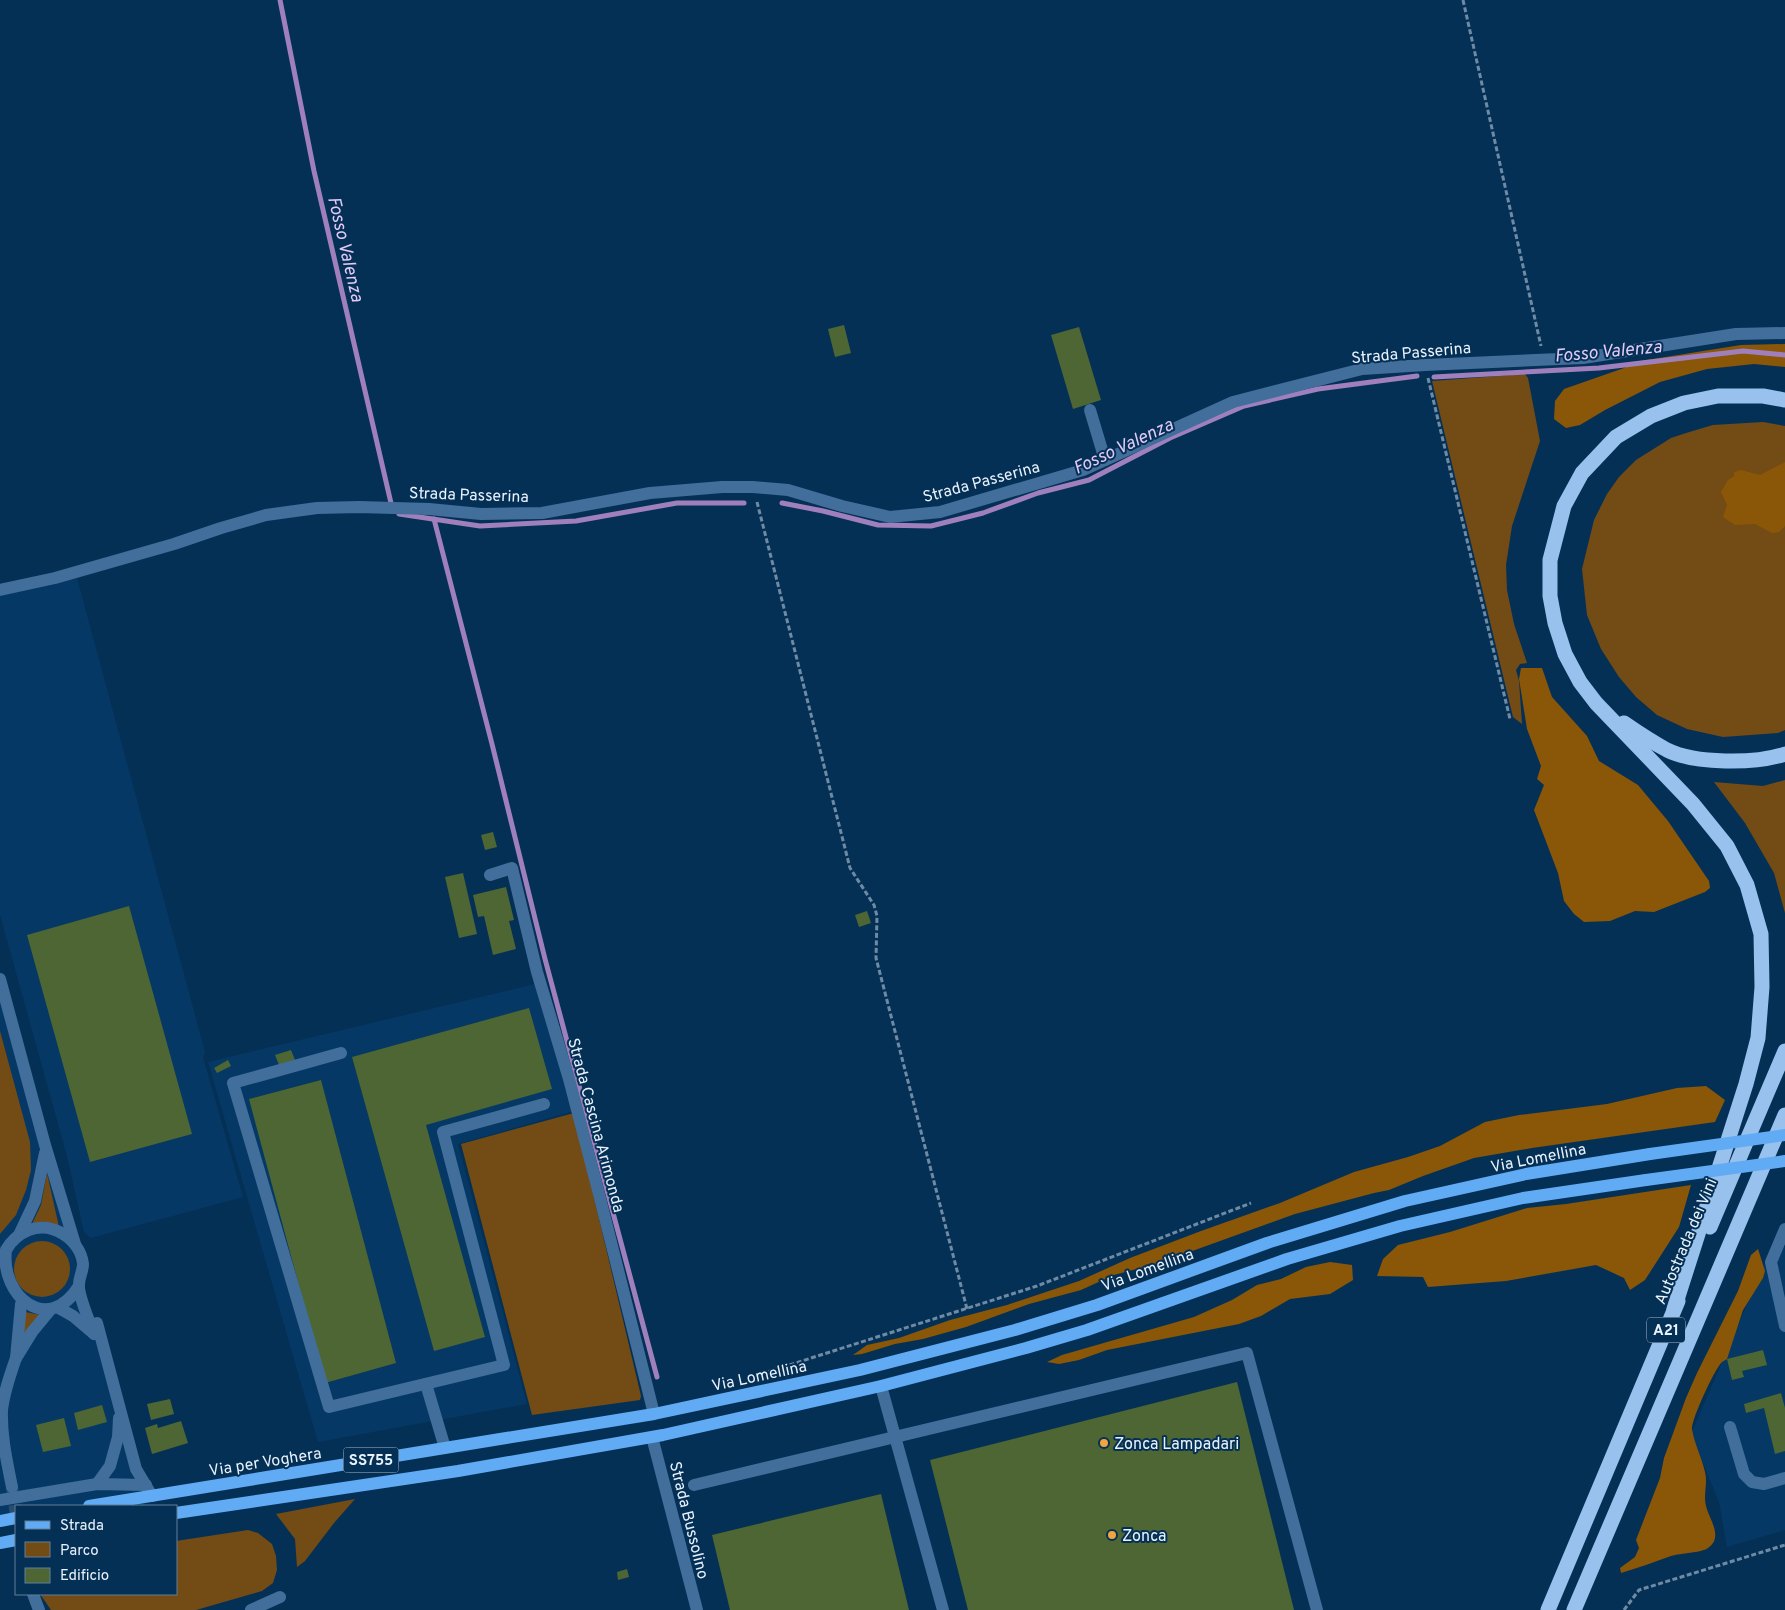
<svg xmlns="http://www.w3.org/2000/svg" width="1785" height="1610" font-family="Overpass,sans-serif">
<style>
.built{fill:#053864}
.green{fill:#734b15}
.forest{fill:#895707}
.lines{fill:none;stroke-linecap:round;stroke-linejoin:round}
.stream{stroke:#a080bc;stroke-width:5}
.building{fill:#4d6633}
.minor-tunnel{stroke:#274d6f;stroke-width:12;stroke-dasharray:12 6;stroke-linecap:butt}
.path{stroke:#6f8ba4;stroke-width:3;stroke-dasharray:5 2.5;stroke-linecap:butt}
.minor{stroke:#426e9b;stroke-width:12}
.major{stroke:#61abf4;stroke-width:12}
.highway{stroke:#98c1ed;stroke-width:15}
.major-bridge{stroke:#61abf4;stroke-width:12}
.poi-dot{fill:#f1a540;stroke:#053056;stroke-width:2}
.labels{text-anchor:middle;stroke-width:4;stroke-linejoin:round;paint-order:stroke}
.shield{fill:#053056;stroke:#a5b8ca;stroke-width:1}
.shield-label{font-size:15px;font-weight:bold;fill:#e9f2fc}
.street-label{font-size:16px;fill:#e9f2fc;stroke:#053056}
.poi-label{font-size:16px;fill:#e9f2fc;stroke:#053056;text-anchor:start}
.water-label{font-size:18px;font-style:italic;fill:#e2caf6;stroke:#053056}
</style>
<rect width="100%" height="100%" fill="#053056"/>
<g class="built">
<path d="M77,578L205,1052L203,1057L243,1197L91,1238L84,1232L67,1156L0,915V595Z"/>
<path d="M0,982L139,1498L78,1506H16V1515L0,1517Z"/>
<path d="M535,984L574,1111L458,1144L527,1404L318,1442L208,1062Z"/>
<path d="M1785,1247V1530L1727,1547L1719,1502L1691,1434L1771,1249Z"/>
</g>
<g class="green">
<path d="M1525,374L1528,378L1540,441L1512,526L1506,565L1507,590L1514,624L1527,663L1520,664L1516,670L1519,681L1522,724L1513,717L1432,381Z"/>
<path d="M1763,422L1785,426V730L1778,733L1723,737L1687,729L1657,715L1636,697L1619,677L1601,649L1587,615L1582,569L1594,520L1607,494L1619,477L1636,460L1671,438L1686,433L1713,425Z"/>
<path d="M1785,780V913L1774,873L1745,823L1714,782L1763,786Z"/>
<path d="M0,1031L30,1142L31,1170L26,1190L16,1215L0,1234Z"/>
<path d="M574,1113L641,1396L640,1400L532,1415L461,1144Z"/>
<path d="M47,1173L59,1227L32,1224L41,1205Z"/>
<circle cx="42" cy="1269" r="28"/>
<path d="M25,1312L41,1315L20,1344Z"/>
<path d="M355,1499L334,1523L305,1561L297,1567L295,1539L276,1514Z"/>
<path d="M248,1530L258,1533L272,1544L276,1556L277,1570L273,1583L262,1591L196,1610H51L40,1594H176V1541Z"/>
</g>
<g class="forest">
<path d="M1785,344V367L1754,364L1707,369L1660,382L1605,410L1580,425L1566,428L1554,419L1555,401L1564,389L1624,368L1634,362L1741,345Z"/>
<path d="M1785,462V526L1779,532L1772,533L1755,524L1735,525L1723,517L1727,505L1721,492L1728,480L1734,476V472L1741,470L1760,475Z"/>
<path d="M1521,668H1542L1552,697L1587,736L1599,761L1638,785L1668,821L1709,881L1710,888L1705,892L1654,912L1635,911L1610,921L1584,922L1574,914L1564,901L1558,873L1534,810L1544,785L1537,779L1541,766L1527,729L1519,679Z"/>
<path d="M1706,1086L1725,1100L1715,1122L1532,1148L1474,1158L1423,1176L1389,1190L1374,1193L1295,1214L1159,1263L1114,1275L1081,1290L1029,1304L966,1327L923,1339L895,1344L862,1354L853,1355L867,1345L899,1338L950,1320L1007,1305L1079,1281L1130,1258L1201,1231L1280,1203L1354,1172L1408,1157L1440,1146L1485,1122L1519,1115L1607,1104L1677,1088Z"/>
<path d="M1691,1185L1679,1227L1645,1280L1630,1290L1624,1278L1596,1265L1506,1281L1428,1287L1423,1277L1377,1276L1383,1259L1398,1245L1450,1232L1527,1208L1566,1204Z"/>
<path d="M1758,1249L1765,1271L1763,1278L1743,1310L1727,1359C1725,1360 1722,1362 1721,1363C1714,1371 1691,1420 1692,1429C1694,1443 1702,1458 1705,1472C1708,1484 1703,1495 1706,1506C1709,1519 1724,1537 1708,1548C1701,1553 1681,1553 1671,1556C1654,1562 1638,1568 1621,1573L1620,1568L1635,1557L1639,1548L1636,1540L1660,1478L1664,1458L1686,1398L1697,1373L1738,1291L1751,1255Z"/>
<path d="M1330,1262L1352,1265L1353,1280L1330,1294L1290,1299L1261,1316L1239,1324L1107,1350L1079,1360L1059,1364L1047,1362L1062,1355L1194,1317L1232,1300L1257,1285L1281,1279L1306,1267Z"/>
</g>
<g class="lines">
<g class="stream">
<path d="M280,0L314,171L391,503"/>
<path d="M1434,377L1599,368L1743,351L1785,355"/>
<path d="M782,503L823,511L878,525L931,526L983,513L1038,493L1089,480L1170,438L1244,406L1318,389L1417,376"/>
<path d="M399,514L480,526L576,521L677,503H744"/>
<path d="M434,519L492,744L545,959L657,1377"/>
</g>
</g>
<g class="building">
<path d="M844,325L851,353L835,357L828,329Z"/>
<path d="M1079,327L1101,400L1073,409L1051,335Z"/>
<path d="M493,832L497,847L485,850L481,835Z"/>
<path d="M463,873L477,934L459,938L445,877Z"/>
<path d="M506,887L514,920L509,921L516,949L493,955L484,916L478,917L473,895Z"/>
<path d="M129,906L192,1134L90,1162L27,935Z"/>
<path d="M867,911L871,923L859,927L855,915Z"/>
<path d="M529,1008L552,1089L426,1125L485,1337L434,1351L352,1057Z"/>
<path d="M291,1050L295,1060L279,1065L275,1055Z"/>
<path d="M228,1060L231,1066L217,1073L214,1068Z"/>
<path d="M321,1080L396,1363L325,1383L249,1099Z"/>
<path d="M1763,1350L1767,1365L1742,1371L1744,1377L1732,1380L1727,1359Z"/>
<path d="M1237,1382L1294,1610H968L930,1460Z"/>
<path d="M1781,1393L1785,1408V1451L1775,1454L1764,1408L1746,1413L1744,1404Z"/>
<path d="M170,1399L174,1414L151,1420L147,1404Z"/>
<path d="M102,1405L107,1422L78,1430L74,1413Z"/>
<path d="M64,1418L71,1446L43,1452L36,1425Z"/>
<path d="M181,1421L188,1443L152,1454L145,1428L157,1424L158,1428Z"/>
<path d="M881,1494L909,1610H730L712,1535Z"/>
<path d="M627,1569L629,1577L618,1580L617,1572Z"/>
</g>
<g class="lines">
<path class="minor-tunnel" d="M12,1487L16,1516"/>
<g class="path">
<path d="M1463,0L1541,346"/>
<path d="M1428,378L1510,719"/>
<path d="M757,502L850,868L874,905L877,916L876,958L967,1309"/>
<path d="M761,1374L1037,1286L1251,1203"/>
<path d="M1624,1610L1639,1590L1785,1545"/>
</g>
<g class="minor">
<path d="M1090,410L1105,460"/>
<path d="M0,590L55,578L174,544L221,528L266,515L317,508L359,507L429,509L481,514L542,513L650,493L722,487H753L788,490L842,506L890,517L940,512L1083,470L1233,402L1362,369L1425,365L1583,358L1736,334L1785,333"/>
<path d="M490,875L512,868L537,972L569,1079L599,1194L654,1414"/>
<path d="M0,979L45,1145L75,1244"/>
<path d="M341,1053L233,1083L329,1407L504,1365L443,1132L544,1104"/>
<path d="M1785,1229L1771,1262L1785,1326"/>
<path d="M19,1235L35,1201L45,1153"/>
<path d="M79,1286C48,1336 0,1296 6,1250C11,1241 19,1234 29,1230C52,1221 80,1239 83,1264C83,1272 78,1279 79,1287C79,1297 90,1323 94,1334"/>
<path d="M21,1304L16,1358L32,1332L51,1309"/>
<path d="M57,1307L73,1316L93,1333"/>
<path d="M97,1323L136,1469L152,1496"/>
<path d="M426,1384L445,1448"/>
<path d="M881,1386L943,1610"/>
<path d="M1730,1427L1744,1474L1752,1482L1764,1484L1785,1478"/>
<path d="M652,1437L697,1610"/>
<path d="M97,1484L110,1466L118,1437L119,1418"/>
<path d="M694,1485L1247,1353L1317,1610"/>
<path d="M12,1487C7,1462 1,1436 2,1410C4,1392 10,1375 16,1358"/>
<path d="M0,1500L97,1484L146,1485"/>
<path d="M33,1594L39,1610"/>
<path d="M251,1610L280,1597"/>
</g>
<g class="major">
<path d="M89,1506L654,1414L860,1370L1015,1330L1097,1305L1267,1243L1405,1201L1526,1174L1650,1154"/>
<path d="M176,1513L458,1471L663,1435L881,1386L1026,1348L1087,1330L1287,1259L1400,1226L1523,1198L1646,1180"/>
<path d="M0,1521L16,1518"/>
<path d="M0,1543L16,1540"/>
</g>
<g class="highway">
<path d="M1624,723C1637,732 1652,742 1667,750C1695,764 1755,764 1785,754"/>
<path d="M1710,1227L1785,1051"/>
<path d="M1674,1309L1746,1084L1758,1038L1762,987L1761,934L1747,885L1727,846L1693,804L1596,703L1580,682L1565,654L1555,623L1550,596V560L1564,506L1582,473L1616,437L1651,416L1684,403L1718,396H1763L1785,400"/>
<path d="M1548,1610L1678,1301"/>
<path d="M1574,1610L1785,1115"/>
</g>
<g class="major-bridge">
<path d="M1650,1154L1785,1135"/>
<path d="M1646,1180L1785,1161"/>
</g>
</g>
<g class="poi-dot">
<circle cx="1104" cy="1443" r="5"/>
<circle cx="1112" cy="1535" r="5"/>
</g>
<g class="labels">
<g class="shield">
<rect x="1647" y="1317.5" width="38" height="25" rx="4"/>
<rect x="343.5" y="1447.5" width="55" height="25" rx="4"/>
</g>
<g class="shield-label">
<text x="1666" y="1335">A21</text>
<text x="371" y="1465">SS755</text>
</g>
<g class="street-label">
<text transform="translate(1411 352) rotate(-5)" y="6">Strada Passerina</text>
<text transform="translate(981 481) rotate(-15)" y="6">Strada Passerina</text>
<text transform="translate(469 494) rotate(2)" y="6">Strada Passerina</text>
<text transform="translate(597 1125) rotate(75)" y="6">Strada Cascina Arimonda</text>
<text transform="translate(1538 1157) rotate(-11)" y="6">Via Lomellina</text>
<text transform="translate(1685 1241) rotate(-67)" y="6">Autostrada dei Vini</text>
<text transform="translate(1147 1269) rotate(-20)" y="6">Via Lomellina</text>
<text transform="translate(759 1375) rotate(-12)" y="6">Via Lomellina</text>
<text transform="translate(265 1461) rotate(-9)" y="6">Via per Voghera</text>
<text transform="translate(690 1520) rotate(76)" y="6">Strada Bussolino</text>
</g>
<g class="poi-label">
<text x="1114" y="1449">Zonca Lampadari</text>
<text x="1122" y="1541">Zonca</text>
</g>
<g class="water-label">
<text transform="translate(346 249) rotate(77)" y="6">Fosso Valenza</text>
<text transform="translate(1608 351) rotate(-5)" y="6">Fosso Valenza</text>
<text transform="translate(1123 446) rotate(-25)" y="6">Fosso Valenza</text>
</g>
</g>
<rect x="15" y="1505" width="162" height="90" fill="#053056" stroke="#607e98"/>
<rect x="25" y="1521" width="25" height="8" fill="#61abf4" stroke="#607e98"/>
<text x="60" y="1530" font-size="15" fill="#e9f2fc">Strada</text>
<rect x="25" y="1542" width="25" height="15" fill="#734b15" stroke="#607e98"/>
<text x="60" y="1555" font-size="15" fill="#e9f2fc">Parco</text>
<rect x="25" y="1568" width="25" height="15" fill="#4d6633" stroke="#607e98"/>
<text x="60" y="1580" font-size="15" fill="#e9f2fc">Edificio</text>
</svg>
